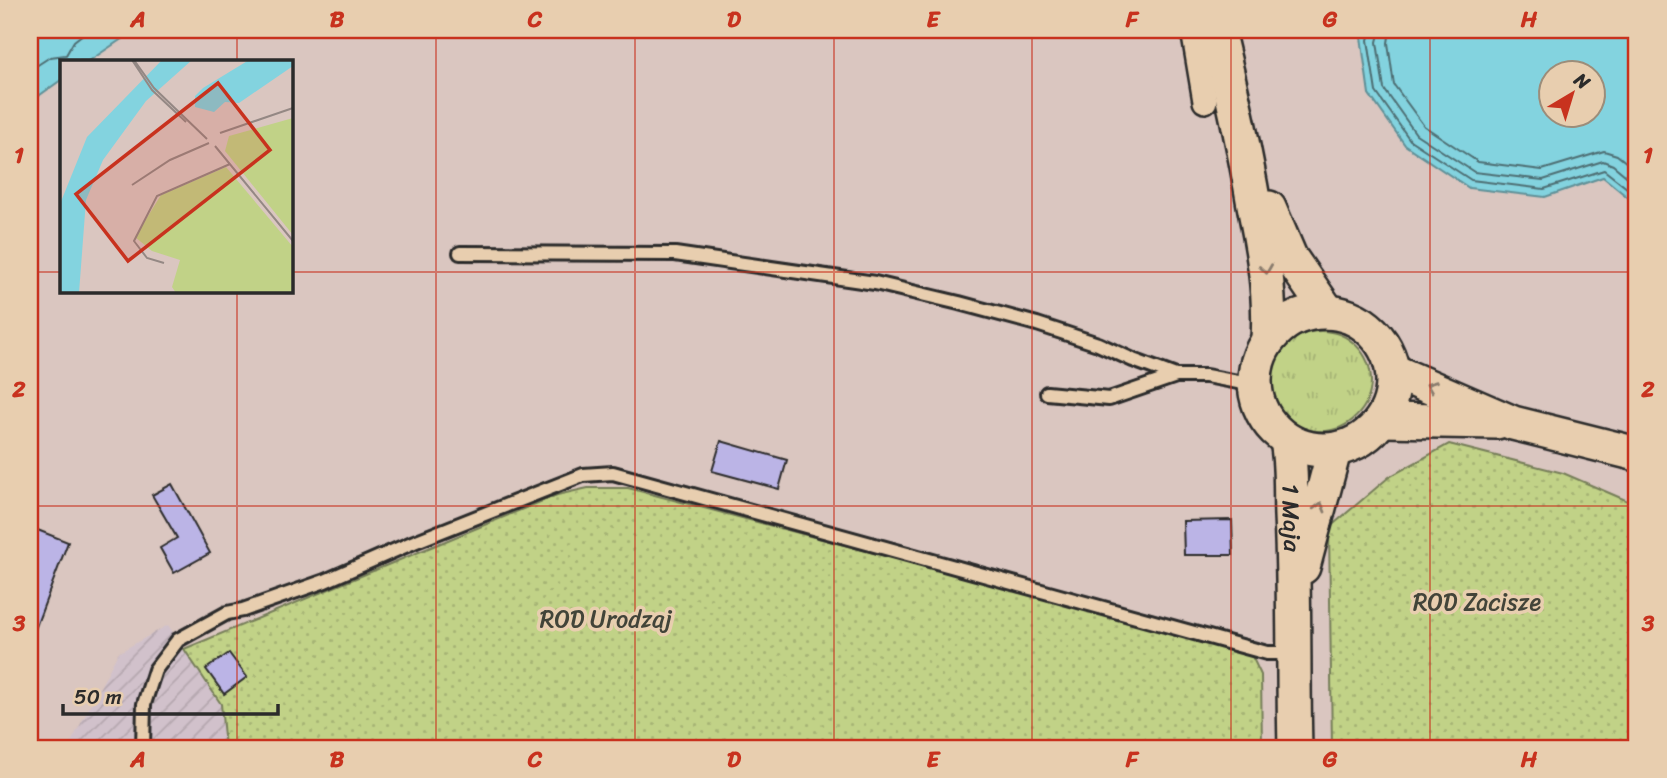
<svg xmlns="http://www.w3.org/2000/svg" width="1667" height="778" font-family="Sriracha,sans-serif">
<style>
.industrial{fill:url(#industrial-furrows)}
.grass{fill:url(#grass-tufts);stroke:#767e59;stroke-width:2}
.park{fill:url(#park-dots);stroke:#767e59;stroke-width:2}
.water{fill:#83d3df;stroke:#609097;stroke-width:2;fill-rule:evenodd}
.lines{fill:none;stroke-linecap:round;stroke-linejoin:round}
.shore{stroke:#4e6e73;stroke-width:2}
.building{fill:#bbb4e6;stroke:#2b2b2b;stroke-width:2}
.lane-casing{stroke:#2b2b2b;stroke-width:18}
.street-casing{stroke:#2b2b2b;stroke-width:28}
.secondary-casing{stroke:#2b2b2b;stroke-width:38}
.lane{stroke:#e8ceaf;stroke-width:12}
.street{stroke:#e8ceaf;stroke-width:23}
.secondary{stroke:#e8ceaf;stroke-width:33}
.oneway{stroke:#8a7c6d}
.grid{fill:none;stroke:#c8321e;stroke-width:2;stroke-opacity:0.55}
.labels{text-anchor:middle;stroke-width:7;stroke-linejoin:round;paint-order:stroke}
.street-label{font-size:24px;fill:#2b2b2b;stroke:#e8ceaf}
.park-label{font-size:24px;fill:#424439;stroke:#e8ceaf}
.inset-road{fill:none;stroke:#948884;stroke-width:2}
.view{fill:#c8321e;fill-opacity:0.15;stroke:#c8321e;stroke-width:3.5}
.inset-edge{fill:none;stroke:#2b2b2b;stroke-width:3.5}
.neatline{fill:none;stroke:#c8321e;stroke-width:2.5}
.grid-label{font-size:23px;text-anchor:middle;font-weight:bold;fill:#c8321e}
</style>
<defs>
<pattern id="industrial-furrows" width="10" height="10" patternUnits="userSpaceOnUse" patternTransform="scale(1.75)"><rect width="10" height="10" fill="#d1c1cb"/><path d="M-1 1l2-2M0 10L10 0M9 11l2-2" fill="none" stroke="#b4a6ae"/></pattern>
<pattern id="grass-tufts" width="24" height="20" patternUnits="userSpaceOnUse" patternTransform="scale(1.75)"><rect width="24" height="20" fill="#c1d287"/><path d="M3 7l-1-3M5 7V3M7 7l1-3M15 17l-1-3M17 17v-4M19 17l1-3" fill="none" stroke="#a6b475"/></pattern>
<pattern id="park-dots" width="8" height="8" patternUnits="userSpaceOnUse" patternTransform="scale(1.75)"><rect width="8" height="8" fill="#c1d287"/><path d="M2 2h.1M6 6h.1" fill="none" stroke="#a6b475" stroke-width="1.8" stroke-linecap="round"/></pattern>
</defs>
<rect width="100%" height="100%" fill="#dac6c0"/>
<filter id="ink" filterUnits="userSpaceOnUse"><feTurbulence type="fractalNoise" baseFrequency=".0143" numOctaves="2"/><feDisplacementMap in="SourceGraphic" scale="14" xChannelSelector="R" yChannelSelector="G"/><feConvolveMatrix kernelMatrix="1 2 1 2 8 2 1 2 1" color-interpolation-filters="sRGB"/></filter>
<g filter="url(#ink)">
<path class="industrial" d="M168,625L221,704L225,748H68L118,653Z"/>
<circle class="grass" cx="1321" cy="381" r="50"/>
<g class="park">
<path d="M1449,444L1563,473L1637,505V748H1332L1329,528L1389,477Z"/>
<path d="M588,488H628L1250,652L1261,675L1262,748H225L221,704L184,649L557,495Z"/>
</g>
<g class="water">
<path d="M30,30H135L89,61H61V80L40,95L30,106Z"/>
<path d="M1366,30H1637V205L1603,177L1545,197L1469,188L1405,145L1369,94L1361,37ZM1552,74H1594V116H1552Z"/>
</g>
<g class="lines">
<g class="shore">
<path d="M1371,30L1368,40L1376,92L1410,140L1471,180L1544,189L1604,170L1637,196"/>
<path d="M1380,30L1377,42L1384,89L1416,134L1474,172L1543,180L1603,161L1613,165L1637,185"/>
<path d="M1390,30L1388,43L1394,85L1424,126L1478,162L1542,170L1604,151L1617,155L1637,171"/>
<path d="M30,70L50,57L66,55L74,41L88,30"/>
</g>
</g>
<g class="building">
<path d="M721,441L787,460L779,489L712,471Z"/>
<path d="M172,484L210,553L174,573L160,548L177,538L152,495Z"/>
<path d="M1232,520L1233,555H1184L1183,521Z"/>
<path d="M30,527L68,542L32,637L30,636Z"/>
<path d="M229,653L247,677L224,694L206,669Z"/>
</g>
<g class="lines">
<g class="lane-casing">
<g id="lane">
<path d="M460,253L675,254L875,283L959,303L1037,324L1098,344L1133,360L1176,376H1206L1254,385"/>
<path d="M1047,393L1109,399L1176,376"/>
<path d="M143,748L144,704L155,670L178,640L227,613L243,610L325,581L414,542L583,475L613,473L1267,653H1294"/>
</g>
</g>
<g class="street-casing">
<path id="street" d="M1193,30L1205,101"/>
</g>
<g class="secondary-casing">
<g id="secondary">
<path d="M1217,30C1231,88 1244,146 1254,205C1263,250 1271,292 1268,339"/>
<path d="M1269,208L1290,257L1328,312"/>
<circle cx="1324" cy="381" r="69"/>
<path d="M1393,371L1513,423L1637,454"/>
<path d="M1382,420L1497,422"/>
<path id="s1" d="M1287,441C1292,466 1290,491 1291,516C1295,594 1293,671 1295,748"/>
<path d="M1303,567L1334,451"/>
</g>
</g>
<use href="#lane" class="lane"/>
<use href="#street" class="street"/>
<use href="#secondary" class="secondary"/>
</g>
<defs><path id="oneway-chevron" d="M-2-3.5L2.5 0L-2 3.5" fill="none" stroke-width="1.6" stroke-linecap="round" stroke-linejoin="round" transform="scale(1.75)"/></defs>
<g class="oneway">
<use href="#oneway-chevron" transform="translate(1266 269) rotate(82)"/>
<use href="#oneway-chevron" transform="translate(1431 386) rotate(-158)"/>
<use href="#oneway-chevron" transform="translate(1320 507) rotate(-75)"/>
</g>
</g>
<path class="grid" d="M237,30V61M436,30V748M635,30V748M834,30V748M1032,30V748M1231,30V748M1430,30V748M30,272H61M290,272H1637M237,290V748M30,506H1637"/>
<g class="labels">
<g class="street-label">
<text dy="8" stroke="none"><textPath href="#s1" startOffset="77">1 Maja</textPath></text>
</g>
<g class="park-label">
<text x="1477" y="610">ROD Zacisze</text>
<text x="606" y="627">ROD Urodzaj</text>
</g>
</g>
<g transform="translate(60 60)">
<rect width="233" height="233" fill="#dac6c0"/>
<path d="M233,58V175L165,91L169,76ZM166,107L233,187V233H116L112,227L120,200L92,191L75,177L101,135Z" fill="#c1d287"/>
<path d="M102,0H132L86,41L43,100L26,140L19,233H0V144L27,77ZM189,0H233V6L179,43L165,42L154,52L135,47V36L143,28Z" fill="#83d3df"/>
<path class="inset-road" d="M72,0L92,30L126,62M74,0L94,28L147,79M160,73L233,48M155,86L233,181M72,125L110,100L149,83M104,203L87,198L74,181L97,136L170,104"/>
<path class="view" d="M158,23L210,90L68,201L16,134Z"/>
<rect width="233" height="233" class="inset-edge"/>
</g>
<rect width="1667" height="778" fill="none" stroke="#e8ceaf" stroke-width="77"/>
<g transform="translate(1572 94) rotate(38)"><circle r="33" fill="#e8ceaf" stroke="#9c8d7a" stroke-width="2"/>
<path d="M0-5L12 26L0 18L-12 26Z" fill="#c8321e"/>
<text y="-10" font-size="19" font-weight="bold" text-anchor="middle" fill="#2b2b2b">N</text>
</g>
<path d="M63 704v10h215v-10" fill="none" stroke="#2b2b2b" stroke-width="3.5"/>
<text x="74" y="704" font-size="21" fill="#2b2b2b" stroke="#e8ceaf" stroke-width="5" paint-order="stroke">50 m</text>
<rect x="38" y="38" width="1590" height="702" class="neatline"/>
<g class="grid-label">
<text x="138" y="27">A</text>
<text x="337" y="27">B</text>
<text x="535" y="27">C</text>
<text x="734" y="27">D</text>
<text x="933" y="27">E</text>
<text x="1132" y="27">F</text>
<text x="1330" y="27">G</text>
<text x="1529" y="27">H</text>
<text x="19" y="163">1</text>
<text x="1648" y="163">1</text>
<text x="19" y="397">2</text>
<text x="1648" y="397">2</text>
<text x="19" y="631">3</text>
<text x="1648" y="631">3</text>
<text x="138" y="767">A</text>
<text x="337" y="767">B</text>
<text x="535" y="767">C</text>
<text x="734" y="767">D</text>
<text x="933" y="767">E</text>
<text x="1132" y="767">F</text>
<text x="1330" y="767">G</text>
<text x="1529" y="767">H</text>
</g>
</svg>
